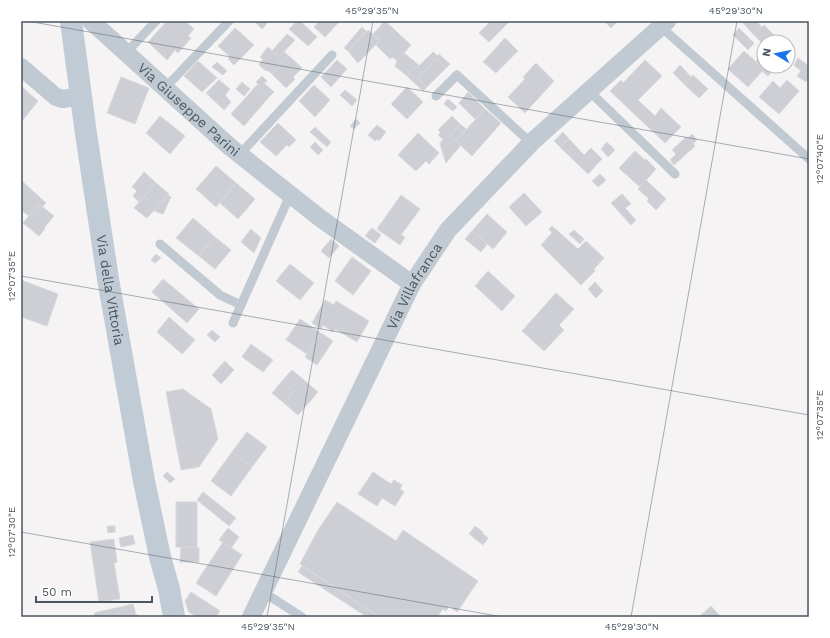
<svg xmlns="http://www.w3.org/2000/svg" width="830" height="638" font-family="'Work Sans',sans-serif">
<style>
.building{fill:#cdcfd5;stroke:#d7d9de}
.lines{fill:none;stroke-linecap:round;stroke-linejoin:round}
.service{stroke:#c1cad2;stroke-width:9}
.minor{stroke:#c1cad2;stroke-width:18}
.secondary{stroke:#c1cbd6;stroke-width:22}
.ticks{fill:none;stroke:#4a5661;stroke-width:1;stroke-opacity:0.45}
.labels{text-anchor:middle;stroke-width:3;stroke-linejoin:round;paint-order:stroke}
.street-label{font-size:14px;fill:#4a5661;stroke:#fff}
.neatline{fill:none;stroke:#4a5661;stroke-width:1.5}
.ticks-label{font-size:10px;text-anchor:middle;fill:#4a5661}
</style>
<rect width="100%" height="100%" fill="#f5f3f3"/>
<g class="building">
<path d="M167,21H185L194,29L188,36L191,38L178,53L175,50L167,60L148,42Z"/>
<path d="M254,21H269L262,29Z"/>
<path d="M297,21H300L317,37L308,46L289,29Z"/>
<path d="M319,21H340L325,37L314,27Z"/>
<path d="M385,21L411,45L397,61L393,57L390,59L376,45L380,40L373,34Z"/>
<path d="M491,21H510L489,42L479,33Z"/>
<path d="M604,21H618L611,28Z"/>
<path d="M743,21H756L762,27L754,35L742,22Z"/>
<path d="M764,25L774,35L767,42H764V45L754,35Z"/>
<path d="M362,27L366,31L348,51L344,48Z"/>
<path d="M235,28L254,45L234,65L228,59L230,57L218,46Z"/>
<path d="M739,28L754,43L748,50L733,35Z"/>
<path d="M368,30L380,40L358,63L348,51Z"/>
<path d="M287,34L295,40L279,57L272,51Z"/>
<path d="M505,38L518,51L496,73L483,62Z"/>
<path d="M268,47L279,57L284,52L289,56L272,74L267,70L266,71L259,65L263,59L260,57Z"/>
<path d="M744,51L764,69L748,87L728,69Z"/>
<path d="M433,52L438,56L439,54L450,64L446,68L436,59L418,78L427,87L423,91L407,76L415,66L417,68Z"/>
<path d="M404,53L420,66L417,68L415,66L407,76L395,66L397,61Z"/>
<path d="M763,53L764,54V66H777L768,76L762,71L764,69L756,61Z"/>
<path d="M289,56L302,68L293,77L295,79L286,88L272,74Z"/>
<path d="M798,58L809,66V78L806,82L797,76L801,71L794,65Z"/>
<path d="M436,59L446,68L427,87L418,78Z"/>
<path d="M337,60L347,69L331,87L321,77Z"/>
<path d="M645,60L662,76L638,100L655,116L661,108L681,127L665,143L610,91L621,80L623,83Z"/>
<path d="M198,61L217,78L202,92L184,76Z"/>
<path d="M217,62L227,71L223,75L212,67Z"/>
<path d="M536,63L554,81L525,113L508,97L525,79L523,77Z"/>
<path d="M680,65L691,77L685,85L673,73Z"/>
<path d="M693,75L708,89L699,98L685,85Z"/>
<path d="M262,76L267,81L264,83L274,92L269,97L257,85L258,84L256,82Z"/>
<path d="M121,77L149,88L135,124L107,113Z"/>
<path d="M219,80L230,89L225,95L231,102L224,110L206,93Z"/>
<path d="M787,80L799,91L779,114L759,97L773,81L780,88Z"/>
<path d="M242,82L250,89L244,96L236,89Z"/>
<path d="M257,85L269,97L244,126L231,114Z"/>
<path d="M314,85L330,100L315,117L299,101Z"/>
<path d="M21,86L38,101L22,121L21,120Z"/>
<path d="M407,87L423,102L407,119L391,104Z"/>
<path d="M345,90L357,100L352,106L340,95Z"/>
<path d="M468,92L485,109L475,119L459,103Z"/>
<path d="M448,99L457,107L453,111L444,104Z"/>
<path d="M485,109L501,123L472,156L456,141Z"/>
<path d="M160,116L185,136L170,154L146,133Z"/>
<path d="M452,116L460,124L450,136L461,145L446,163L440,144L443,139L438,135L441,133L438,130Z"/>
<path d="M356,119L360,123L354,129L350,126Z"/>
<path d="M278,123L296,140L289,147L287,145L276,156L260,142Z"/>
<path d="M460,124L466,129L456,141L450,136Z"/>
<path d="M377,125L386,132L379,141L377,139L375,141L368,135Z"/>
<path d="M315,127L331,142L327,147L310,132Z"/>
<path d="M563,132L569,139L560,147L554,141Z"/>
<path d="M418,133L439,153L429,164L426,161L416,171L398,155Z"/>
<path d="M692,134L697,140L693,144L695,146L674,165L670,160L676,154L672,150L686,137L688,138Z"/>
<path d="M569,139L584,155L591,148L602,159L588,174L560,147Z"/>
<path d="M315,142L323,150L318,155L310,147Z"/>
<path d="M607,142L615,150L608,157L601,149Z"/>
<path d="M635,151L645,160L646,159L656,169L640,187L619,168Z"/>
<path d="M216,166L236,183L216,207L196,189Z"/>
<path d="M144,172L156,183L139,202L133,196L137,191L132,187Z"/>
<path d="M600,174L606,180L598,187L592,181Z"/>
<path d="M646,180L666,199L656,210L647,201L649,199L638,189Z"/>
<path d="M23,182L46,203L42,207L39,204L29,216L21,210V184Z"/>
<path d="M156,183L169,194L147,218L134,208Z"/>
<path d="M236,183L255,199L238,219L220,203Z"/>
<path d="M524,193L542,212L526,226L509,207Z"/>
<path d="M622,194L631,204L625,208L636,220L631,225L611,203Z"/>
<path d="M167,195L171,197L163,214L154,211Z"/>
<path d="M401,195L420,209L401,235L405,237L400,245L377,229Z"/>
<path d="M39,204L54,216L44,228L45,229L39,236L23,223Z"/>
<path d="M487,214L507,232L493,249L472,231Z"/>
<path d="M193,218L215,237L199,256L176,238Z"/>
<path d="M552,226L578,249L586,241L604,258L594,269L595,271L581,285L541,245L552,233L549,229Z"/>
<path d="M372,228L381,235L375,243L365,236Z"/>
<path d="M251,229L261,238L254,253L241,242Z"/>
<path d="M574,230L584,239L580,244L569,234Z"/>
<path d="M472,231L487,244L481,252L465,239Z"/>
<path d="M215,237L231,250L215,269L199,256Z"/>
<path d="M331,239L339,246L329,258L321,251Z"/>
<path d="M156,254L161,258L155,263L151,260Z"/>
<path d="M352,257L371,271L353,295L335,281Z"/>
<path d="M290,264L314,283L300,300L276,281Z"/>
<path d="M488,271L515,296L502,311L475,286Z"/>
<path d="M163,279L199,309L187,323L152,292Z"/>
<path d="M21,280L58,294L47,326L21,317Z"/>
<path d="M595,282L603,291L596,298L588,289Z"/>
<path d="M556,293L574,309L559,325L564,330L544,351L522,331Z"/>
<path d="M325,300L334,305L336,301L369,321L357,342L335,329L333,332L323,325L321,329L312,323Z"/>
<path d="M169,317L195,340L182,354L157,332Z"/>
<path d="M300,319L321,333L307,354L286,340Z"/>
<path d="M212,330L220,337L215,342L207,335Z"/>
<path d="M321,333L333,341L317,365L305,357Z"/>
<path d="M251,344L273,360L263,372L242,357Z"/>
<path d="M225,361L234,370L221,384L212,375Z"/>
<path d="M292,370L318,392L298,415L284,403L294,391L282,381Z"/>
<path d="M282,381L294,391L284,403L272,393Z"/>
<path d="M183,389L211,409L218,439L199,467L181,470L166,392Z"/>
<path d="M247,432L267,447L252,467L232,452Z"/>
<path d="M232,452L252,467L231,496L211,481Z"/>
<path d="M167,472L175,479L170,483L163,476Z"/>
<path d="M373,472L391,484L394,480L402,485L400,489L404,492L395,506L382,498L377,506L358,494Z"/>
<path d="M203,492L236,518L229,526L197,500Z"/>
<path d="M176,502H197V548L176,547Z"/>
<path d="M337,502L396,541L403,530L478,581L457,612L449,606L446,611L443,609L437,617H379L300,564L318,530Z"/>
<path d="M107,526H115V532L108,533Z"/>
<path d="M475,526L483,532L482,533L488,538L483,545L469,534Z"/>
<path d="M228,528L239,537L231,548L219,540Z"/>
<path d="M133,535L135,544L121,547L119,538Z"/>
<path d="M114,539L117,562L114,563L120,599L99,602L90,542Z"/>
<path d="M223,542L242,555L216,596L196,583Z"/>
<path d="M181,547L199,548V562H180Z"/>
<path d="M302,566L379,617H367L298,572Z"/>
<path d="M191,592L220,611L216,617H197L189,612L185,601Z"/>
<path d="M133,604L136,615L137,614L138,617H95L94,613Z"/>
<path d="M711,606L721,617H699Z"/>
</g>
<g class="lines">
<g class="service">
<path d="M661,27L809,159"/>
<path d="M126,53L156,21"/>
<path d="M165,88L229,21"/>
<path d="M589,91L675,174"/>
<path d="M436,96L457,75L531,143"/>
<path d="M240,154L332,55"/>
<path d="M160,244L220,295L241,305"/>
<path d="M233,323L290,195"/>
<path d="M263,592L302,617"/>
</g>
<g class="minor">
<path id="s1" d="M91,21L230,147L320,218L412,284"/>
<path d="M21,67L56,97L63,99L81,96"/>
<path id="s2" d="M251,617L412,284L448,230L533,141L667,21"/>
</g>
<path class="secondary" id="s3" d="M71,21L86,134L108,279L144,481L160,557L169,589L174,617"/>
</g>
<path class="ticks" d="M27,21L809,159M21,276L809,415M21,532L503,617M267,617L373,21M631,617L737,21"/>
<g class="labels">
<g class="street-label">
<text dy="5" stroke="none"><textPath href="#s1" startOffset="132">Via Giuseppe Parini</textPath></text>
<text dy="5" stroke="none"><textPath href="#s2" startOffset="369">Via Villafranca</textPath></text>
<text dy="5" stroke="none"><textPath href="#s3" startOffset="272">Via della Vittoria</textPath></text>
</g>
</g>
<rect width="830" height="638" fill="none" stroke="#ffffff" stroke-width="44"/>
<g transform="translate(776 54) rotate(280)"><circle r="19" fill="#ffffff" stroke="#b7bbc0"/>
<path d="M0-3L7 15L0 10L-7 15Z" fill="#1a73e8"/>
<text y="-6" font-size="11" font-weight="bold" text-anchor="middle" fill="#4a5661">N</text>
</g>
<path d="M36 596v6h116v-6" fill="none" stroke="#4a5661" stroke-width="2"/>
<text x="42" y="596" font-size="12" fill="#4a5661" stroke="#ffffff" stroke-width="3" paint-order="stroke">50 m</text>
<rect x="22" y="22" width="786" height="594" class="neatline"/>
<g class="ticks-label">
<text x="372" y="14">45°29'35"N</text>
<text x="736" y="14">45°29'30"N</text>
<text transform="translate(819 159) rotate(-90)" y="4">12°07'40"E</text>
<text transform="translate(11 276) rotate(-90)" y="4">12°07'35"E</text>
<text transform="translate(819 415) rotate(-90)" y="4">12°07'35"E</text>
<text transform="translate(11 532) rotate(-90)" y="4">12°07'30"E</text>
<text x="268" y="630">45°29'35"N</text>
<text x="632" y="630">45°29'30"N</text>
</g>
</svg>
